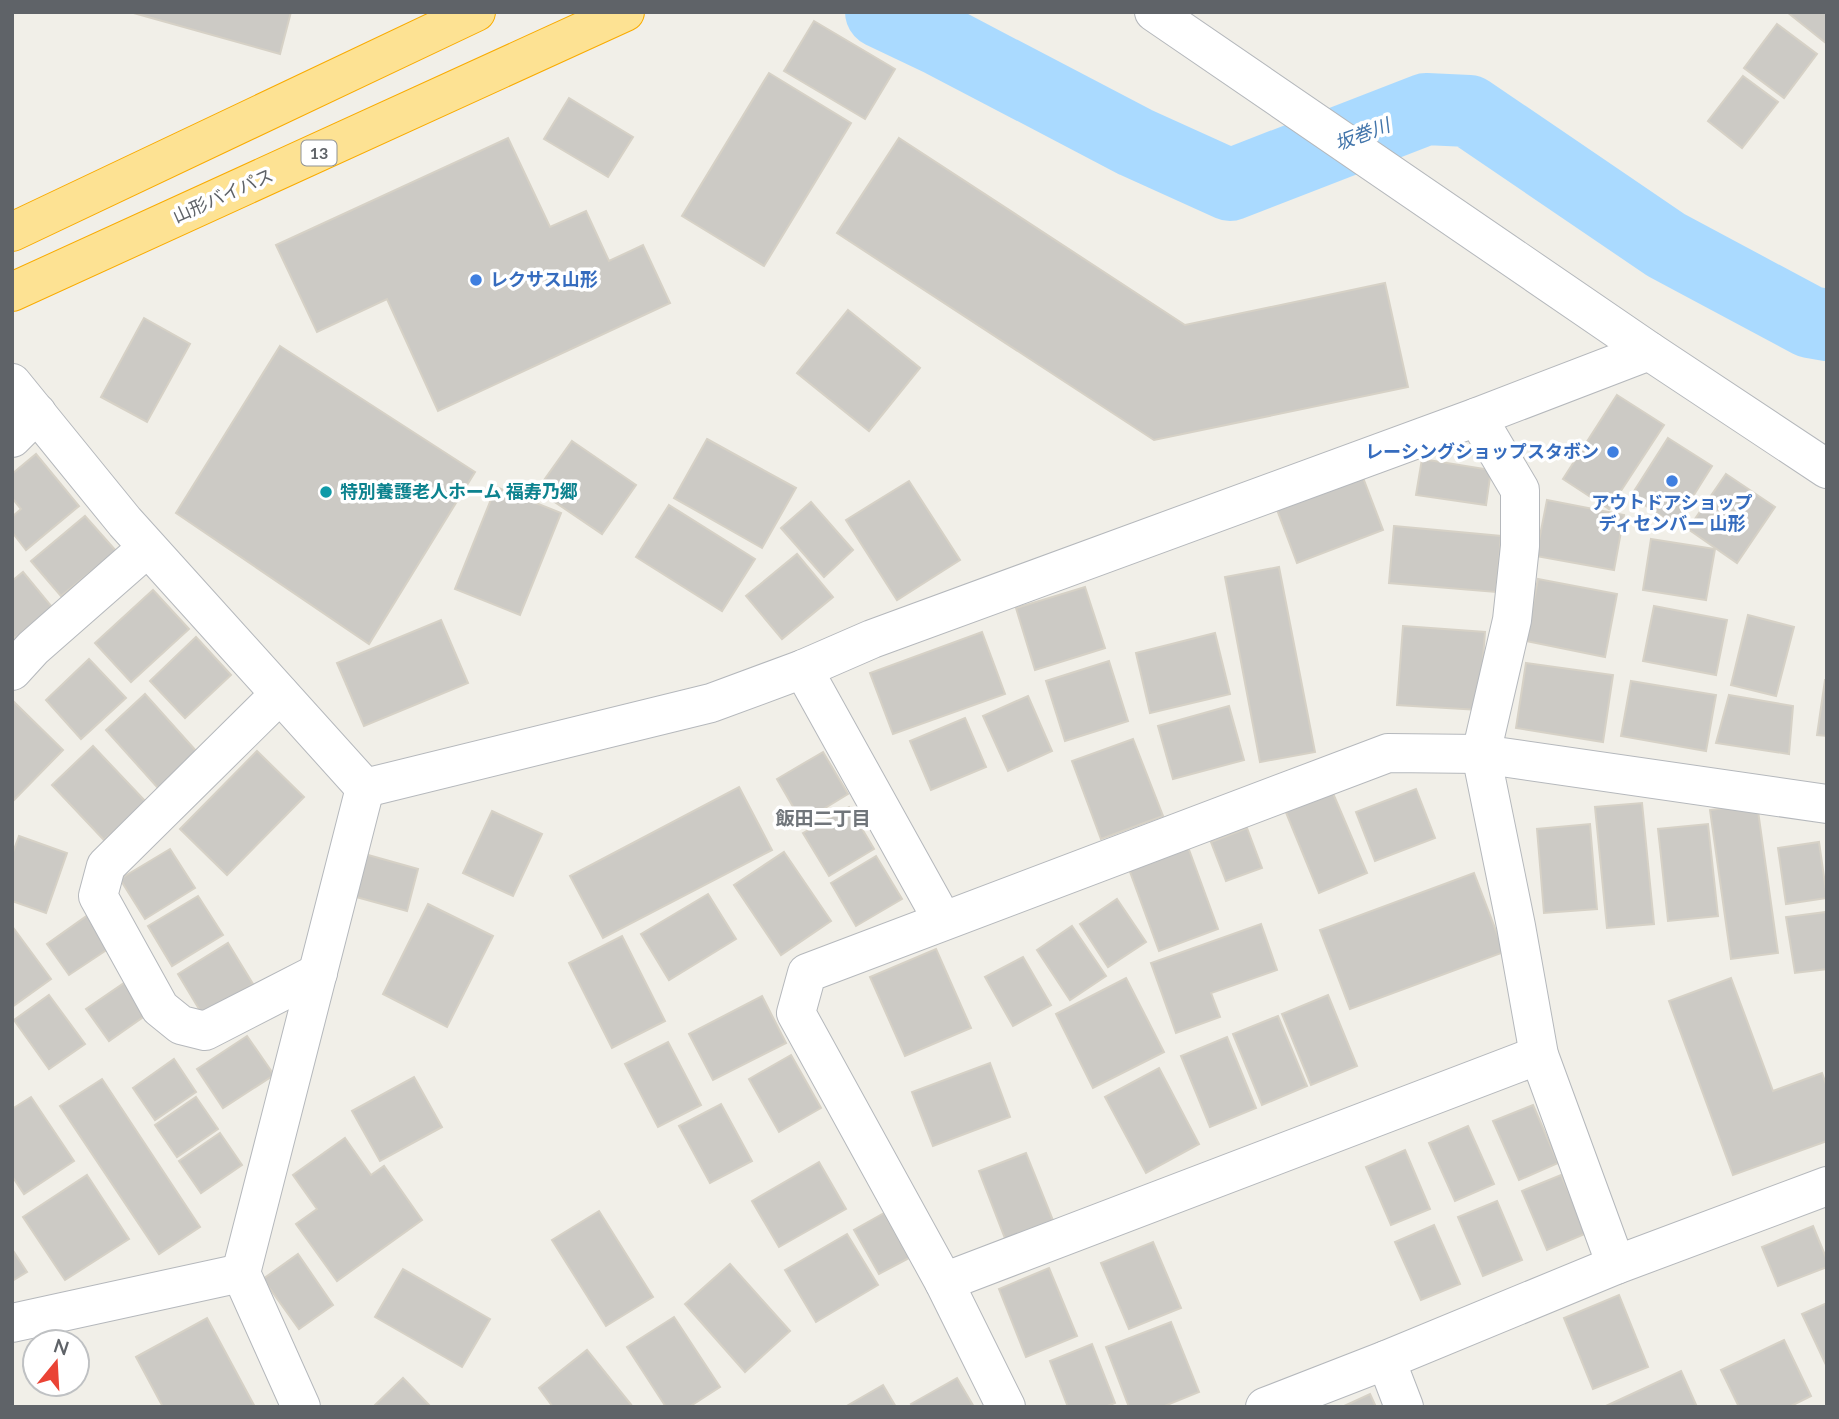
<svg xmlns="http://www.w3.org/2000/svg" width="1839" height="1419" font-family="Lato,'Noto Sans JP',sans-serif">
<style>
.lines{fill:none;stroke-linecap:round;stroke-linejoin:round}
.river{stroke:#aadaff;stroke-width:72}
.building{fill:#cccac5;stroke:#d6d1c6;stroke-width:2}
.minor-casing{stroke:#b5b8bc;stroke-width:40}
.highway-casing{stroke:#f9ab00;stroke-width:40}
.minor{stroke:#fff;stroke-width:38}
.highway{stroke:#fde293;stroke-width:38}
.shop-dot{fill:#3f7fe0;stroke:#fff;stroke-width:2.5}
.culture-dot{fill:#0f9aa8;stroke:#fff;stroke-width:2.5}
.labels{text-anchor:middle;stroke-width:7;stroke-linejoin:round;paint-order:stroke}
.shield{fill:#fff;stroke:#8f9295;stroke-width:2}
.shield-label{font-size:16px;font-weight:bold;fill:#5f6368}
.street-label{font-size:18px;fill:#5f6368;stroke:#fff}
.shop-label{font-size:18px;font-weight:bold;fill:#366cbe;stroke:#fff;text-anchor:start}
.culture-label{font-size:18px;font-weight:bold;fill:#0d838f;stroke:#fff;text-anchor:start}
.water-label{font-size:19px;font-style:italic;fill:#4174aa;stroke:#fff}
.neighbourhood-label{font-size:19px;font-weight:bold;fill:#70757a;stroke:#fff}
</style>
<rect width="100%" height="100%" fill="#f1efe8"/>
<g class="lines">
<path class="river" d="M881,12L942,41L1135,142L1230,185L1426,109L1469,111L1666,245L1810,322L1827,325"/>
</g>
<g class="building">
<path d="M130,12H291L280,54Z"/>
<path d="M1787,12H1827V44Z"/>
<path d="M814,21L895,69L865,119L784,71Z"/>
<path d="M1777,24L1817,54L1784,98L1744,68Z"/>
<path d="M769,73L851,123L764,266L682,216Z"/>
<path d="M1743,76L1778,102L1742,148L1708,121Z"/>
<path d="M569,98L633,137L608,177L544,139Z"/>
<path d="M508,138L550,227L586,211L609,261L643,245L670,303L438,411L387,299L317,332L276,245Z"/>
<path d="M899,138L1185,325L1385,283L1408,387L1154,440L837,233Z"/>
<path d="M848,310L920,368L869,431L797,373Z"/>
<path d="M144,318L190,344L147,422L101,397Z"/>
<path d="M280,346L475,472L369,644L176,513Z"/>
<path d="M1617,395L1664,425L1609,509L1563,479Z"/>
<path d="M1668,438L1712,466L1675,525L1631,496Z"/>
<path d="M707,439L796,488L762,548L674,498Z"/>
<path d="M572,441L636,485L602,534L537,490Z"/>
<path d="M36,454L79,506L26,550L12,532V517L21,509L12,498V474Z"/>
<path d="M1422,459L1491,470L1486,505L1416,495Z"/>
<path d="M1726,474L1775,507L1737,563L1688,529Z"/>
<path d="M1362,475L1383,530L1297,563L1276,507Z"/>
<path d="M909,481L960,560L897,600L846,520Z"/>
<path d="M496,487L561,513L520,615L455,589Z"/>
<path d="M1547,500L1624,515L1614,570L1536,556Z"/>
<path d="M811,502L853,550L824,577L781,528Z"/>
<path d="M669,505L755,559L722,611L636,557Z"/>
<path d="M85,516L116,551L61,596L31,561Z"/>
<path d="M1394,526L1501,536L1496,592L1389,583Z"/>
<path d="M1651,539L1715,549L1706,600L1643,590Z"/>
<path d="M797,554L833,597L782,639L746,596Z"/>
<path d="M1279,567L1315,752L1260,762L1225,577Z"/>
<path d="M23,572L52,607L15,638L12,635V581Z"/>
<path d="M1538,579L1617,594L1605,657L1526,641Z"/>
<path d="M1085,587L1105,648L1035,670L1016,608Z"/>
<path d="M153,590L189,629L131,682L95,643Z"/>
<path d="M1654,606L1727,620L1716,675L1643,661Z"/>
<path d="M1748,615L1794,627L1776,696L1731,685Z"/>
<path d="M441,620L468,683L364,726L337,663Z"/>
<path d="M1403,626L1485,632L1479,710L1397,705Z"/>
<path d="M982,632L1005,694L893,734L870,673Z"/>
<path d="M1215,633L1230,694L1150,713L1136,653Z"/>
<path d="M196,637L231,675L185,718L150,681Z"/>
<path d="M89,659L126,698L81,739L46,700Z"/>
<path d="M1109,661L1128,721L1065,741L1046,681Z"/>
<path d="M1526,663L1613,675L1603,742L1516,728Z"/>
<path d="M1825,680H1827V736L1817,735Z"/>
<path d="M1631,681L1716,695L1706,751L1621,736Z"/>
<path d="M145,694L197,752L158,788L106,730Z"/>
<path d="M1729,695L1793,706L1789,754L1716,743Z"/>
<path d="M1028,696L1052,751L1008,771L983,716Z"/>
<path d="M12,700L63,750L12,802Z"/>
<path d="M1229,706L1244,760L1173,779L1158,726Z"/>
<path d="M965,718L986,767L931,790L910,741Z"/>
<path d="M1133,739L1163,816L1101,839L1072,761Z"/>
<path d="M93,746L146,802L104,840L52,785Z"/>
<path d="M257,751L304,797L227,875L180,829Z"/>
<path d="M823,752L848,794L802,822L777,779Z"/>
<path d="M739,787L772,850L603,938L570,876Z"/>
<path d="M1416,789L1435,838L1375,861L1356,812Z"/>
<path d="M1332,791L1367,873L1319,893L1285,810Z"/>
<path d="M1642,803L1654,924L1607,928L1595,807Z"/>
<path d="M1757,804L1778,953L1731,959L1710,810Z"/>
<path d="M849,807L874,849L829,876L803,833Z"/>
<path d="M492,811L542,834L513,896L463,873Z"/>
<path d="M1590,824L1597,909L1544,913L1537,829Z"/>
<path d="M1708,824L1718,916L1668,921L1658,829Z"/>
<path d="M1247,828L1262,868L1226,881L1211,842Z"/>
<path d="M19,836L67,853L46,913L12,901V855Z"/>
<path d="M1819,842L1827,898L1786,904L1778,848Z"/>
<path d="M1188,847L1218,929L1159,951L1129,869Z"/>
<path d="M170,849L195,888L145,919L120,879Z"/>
<path d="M784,852L831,921L781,955L734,885Z"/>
<path d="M361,853L418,869L407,911L349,895Z"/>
<path d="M876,856L902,899L856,926L831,883Z"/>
<path d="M1474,873L1504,952L1350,1009L1320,930Z"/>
<path d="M708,894L736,939L669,980L641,934Z"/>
<path d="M198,896L223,935L172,966L148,926Z"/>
<path d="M1117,899L1146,942L1108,967L1080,924Z"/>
<path d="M428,904L493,936L447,1027L383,994Z"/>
<path d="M1826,912L1827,969L1795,973L1786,917Z"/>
<path d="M88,915L111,947L69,975L47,944Z"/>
<path d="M1261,924L1277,970L1211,993L1220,1017L1176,1033L1151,963Z"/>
<path d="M12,926L51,979L12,1007Z"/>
<path d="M1072,926L1106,976L1070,1000L1037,950Z"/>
<path d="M622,936L665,1021L612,1048L569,963Z"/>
<path d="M228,943L253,984L202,1014L178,974Z"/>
<path d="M936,949L971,1028L905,1056L870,977Z"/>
<path d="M1023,957L1051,1005L1013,1026L985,977Z"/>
<path d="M1126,978L1164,1052L1093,1088L1056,1014Z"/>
<path d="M1731,978L1773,1091L1822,1073L1827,1087V1141L1733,1175L1669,1001Z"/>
<path d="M127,981L149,1013L109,1041L86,1009Z"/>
<path d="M49,995L85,1044L49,1069L14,1020Z"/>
<path d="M1328,995L1357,1066L1311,1085L1282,1014Z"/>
<path d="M762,996L786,1043L713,1080L689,1034Z"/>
<path d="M1278,1016L1307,1086L1262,1105L1233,1034Z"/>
<path d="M247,1036L274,1075L223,1108L197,1069Z"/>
<path d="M1227,1037L1256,1108L1210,1127L1181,1056Z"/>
<path d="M668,1042L701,1105L658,1127L625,1064Z"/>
<path d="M791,1055L821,1108L779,1132L749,1079Z"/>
<path d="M174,1059L196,1092L155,1120L133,1088Z"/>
<path d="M990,1063L1010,1117L933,1146L912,1092Z"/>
<path d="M1159,1068L1199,1144L1146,1173L1105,1097Z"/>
<path d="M414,1077L442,1127L380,1161L352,1111Z"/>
<path d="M102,1079L200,1227L159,1254L60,1106Z"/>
<path d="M31,1097L74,1161L24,1194L12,1176V1109Z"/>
<path d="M196,1097L218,1129L177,1157L155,1125Z"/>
<path d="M721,1104L752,1161L710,1183L679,1126Z"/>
<path d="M1533,1105L1558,1163L1519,1180L1493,1121Z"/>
<path d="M1468,1126L1494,1184L1455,1201L1429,1143Z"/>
<path d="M220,1133L242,1165L201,1193L179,1161Z"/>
<path d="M345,1138L371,1175L384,1166L422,1220L337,1281L296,1224L317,1209L293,1175Z"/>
<path d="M1405,1150L1430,1209L1391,1225L1366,1167Z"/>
<path d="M1026,1153L1054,1223L1006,1241L979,1171Z"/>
<path d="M819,1162L846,1209L779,1247L752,1201Z"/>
<path d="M87,1175L129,1239L65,1280L23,1217Z"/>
<path d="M1561,1175L1587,1233L1547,1250L1522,1191Z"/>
<path d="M1497,1201L1522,1260L1483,1276L1458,1217Z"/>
<path d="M599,1211L653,1297L606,1326L552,1240Z"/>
<path d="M884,1213L909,1258L879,1274L854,1230Z"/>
<path d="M1434,1225L1460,1284L1421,1300L1395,1242Z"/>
<path d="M1813,1226L1827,1260V1267L1778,1286L1762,1247Z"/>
<path d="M847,1234L878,1285L816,1322L785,1270Z"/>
<path d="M1153,1242L1181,1308L1129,1329L1101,1263Z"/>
<path d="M12,1249L27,1272L12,1281Z"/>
<path d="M298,1254L333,1305L299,1329L263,1279Z"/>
<path d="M730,1264L790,1331L745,1372L685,1304Z"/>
<path d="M1049,1268L1077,1336L1026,1357L999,1289Z"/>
<path d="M403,1269L490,1319L462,1367L375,1317Z"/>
<path d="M1619,1295L1648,1367L1593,1389L1564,1318Z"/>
<path d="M1827,1303V1367L1802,1314Z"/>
<path d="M674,1317L720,1387L689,1407H666L627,1347Z"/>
<path d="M207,1318L255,1407H163L136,1357Z"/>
<path d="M1171,1322L1199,1392L1162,1407H1129L1106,1347Z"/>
<path d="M1784,1340L1811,1396L1789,1407H1739L1721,1370Z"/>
<path d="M1092,1344L1115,1403L1105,1407H1068L1050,1361Z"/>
<path d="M587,1350L633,1407H553L539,1388Z"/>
<path d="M1681,1371L1697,1407H1606V1406Z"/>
<path d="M403,1378L431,1407H373Z"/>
<path d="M957,1378L974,1407H913L911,1404Z"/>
<path d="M883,1385L896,1407H845Z"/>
<path d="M1370,1394L1376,1407H1342Z"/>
</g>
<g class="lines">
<g class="minor-casing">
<g id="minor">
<path d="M1154,12L1649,351L1827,469"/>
<path d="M12,383L125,522L365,788"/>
<path d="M1477,417L1520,490V546L1512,620L1481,754L1516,926L1539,1055L1616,1265"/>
<path d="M12,438L37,413"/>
<path d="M803,669L943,921"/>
<path d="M12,671L33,648L147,548"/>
<path d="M280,694L106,866L98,896L160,1008L181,1025L205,1031L318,973"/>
<path d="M365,788L711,703L803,669L872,639L1477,417L1649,351"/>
<path d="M944,1282L1539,1055"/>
<path d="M12,1323L241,1273"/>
<path d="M1386,1360L1404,1407"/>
<path d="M301,1407L241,1273L365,788"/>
<path d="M1006,1407L944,1282L796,1013L807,973L1388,753L1481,754L1827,804"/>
<path d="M1265,1407L1386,1360L1616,1265L1827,1186"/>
</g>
</g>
<g class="highway-casing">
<g id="highway">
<path d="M12,232L476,12"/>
<path d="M12,292L625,12"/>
</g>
</g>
<use href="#minor" class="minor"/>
<use href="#highway" class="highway"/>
</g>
<g class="shop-dot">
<circle cx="476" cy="280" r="7"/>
<circle cx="1613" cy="452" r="7"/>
<circle cx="1672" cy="481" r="7"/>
</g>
<circle class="culture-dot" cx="326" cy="492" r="7"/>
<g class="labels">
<rect class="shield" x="301.5" y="140.5" width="35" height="25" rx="5"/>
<g class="shield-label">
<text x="319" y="159">13</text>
</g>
<g class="street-label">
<text transform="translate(223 196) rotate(-24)" y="6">山形バイパス</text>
</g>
<g class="shop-label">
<text x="490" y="286">レクサス山形</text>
<text x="1599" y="458" text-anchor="end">レーシングショップスタボン</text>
<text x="1672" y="509" text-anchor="middle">アウトドアショップ<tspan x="1672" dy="21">ディセンバー 山形</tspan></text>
</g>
<g class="culture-label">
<text x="340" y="498">特別養護老人ホーム 福寿乃郷</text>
</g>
<g class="water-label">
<text transform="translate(1362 134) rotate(-21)" y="7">坂巻川</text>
</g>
<g class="neighbourhood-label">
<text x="823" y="825">飯田二丁目</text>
</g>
</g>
<rect width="1839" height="1419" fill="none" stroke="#5f6368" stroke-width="28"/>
<g transform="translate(56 1363) rotate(18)"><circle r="33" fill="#ffffff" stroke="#bfc1c3" stroke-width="2"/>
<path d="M0-5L12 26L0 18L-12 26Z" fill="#ea4335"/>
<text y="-10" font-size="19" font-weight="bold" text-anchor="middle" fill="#5f6368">N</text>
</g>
</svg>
